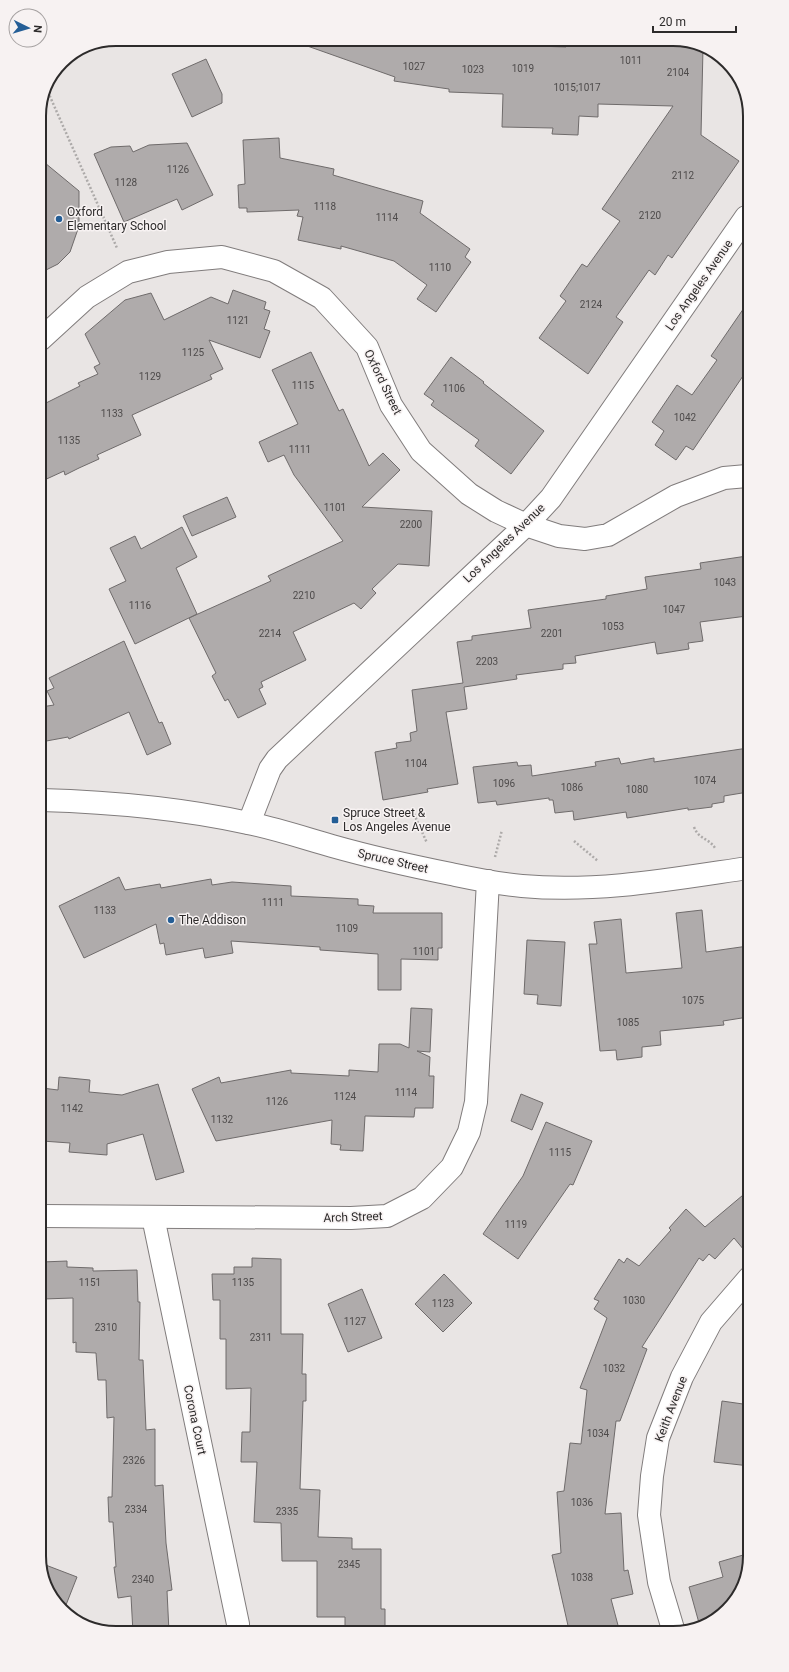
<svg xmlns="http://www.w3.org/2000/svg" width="789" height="1672" font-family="Roboto,sans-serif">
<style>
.building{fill:#afabab;stroke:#6f6b6b}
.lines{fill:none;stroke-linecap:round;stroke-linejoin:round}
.minor-casing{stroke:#807c7c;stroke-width:24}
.path{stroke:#adaaa9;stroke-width:2.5;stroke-dasharray:2 2;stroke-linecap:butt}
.minor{stroke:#fff;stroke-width:22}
.poi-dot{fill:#245e96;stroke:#f7f2f2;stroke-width:1.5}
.labels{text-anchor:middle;stroke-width:3;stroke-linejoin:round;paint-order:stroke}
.number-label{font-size:10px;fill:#4e4b4b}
.poi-label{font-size:12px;fill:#2d2b2b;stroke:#f7f2f2;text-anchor:start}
.street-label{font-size:12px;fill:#2d2b2b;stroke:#f7f2f2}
.rim{fill:none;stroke:#2d2b2b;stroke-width:2}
</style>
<rect width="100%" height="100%" fill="#e9e5e4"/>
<g class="building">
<path d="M297,39H443L442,43L566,47V40L610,42V39H679L703,48L701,135L739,161L672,258L668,255L655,275L649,270L616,317L623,322L588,374L539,338L566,301L560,296L582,264L587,267L620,221L602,209L673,106L598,104V117L579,116L578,135L552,134L553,128L502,127L503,94L449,92V89L394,81L395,77L296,42Z"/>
<path d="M206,59L222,94V103L192,117L172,74Z"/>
<path d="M279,138L280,158L334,169L333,175L423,201L420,213L470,249L465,257L471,262L436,312L417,299L427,285L394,261L341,246V249L298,240L303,217L297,216L299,210L247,212V208H239L238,185L245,184L243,140Z"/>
<path d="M187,143L213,195L182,210L177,199L124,222L94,154L111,147L130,146L133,152L149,145Z"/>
<path d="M39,158L79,191V226L70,252L58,264L40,273Z"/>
<path d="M233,290L266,302L264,309L270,311L264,329L270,331L260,358L209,340L223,369L210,375L212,379L132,415L141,435L97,455L99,459L79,468L65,475L64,471L40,482V406L80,386L78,383L98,374L94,367L100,364L85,334L125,300L151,293L164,320L211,297L228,304Z"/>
<path d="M746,305L747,370L693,450L686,446L676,460L655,445L664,431L652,422L677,385L692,395L717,360L711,356Z"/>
<path d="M311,352L339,411L343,409L369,466L383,453L400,470L362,507L432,511L429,566L398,564L372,589L376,593L361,609L354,603L293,632L306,660L261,682L263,687L259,689L266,704L238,718L228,699L225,701L212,676L216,673L189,618L271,581L268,576L343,541L294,475L284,455L268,462L259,442L298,424L272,370Z"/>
<path d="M451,357L484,382L483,383L544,431L511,474L475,446L479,440L431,405L434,401L424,394Z"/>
<path d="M227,497L236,517L192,536L183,516Z"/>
<path d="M182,527L197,557L176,568L197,614L135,644L109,589L126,581L110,548L135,536L141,549Z"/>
<path d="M747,556V616L700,622L703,641L688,643L689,649L657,654L655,642L575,656L576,663L563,664V669L516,675L517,679L464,687L467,709L446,712L458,784L427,789L428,792L383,800L375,752L397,748L396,743L411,741L410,733L417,731L412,690L463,683L457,642L472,640V636L531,628L528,610L606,599V596L647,589L645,577L701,569L700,563Z"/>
<path d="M124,641L159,723L162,722L171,744L147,755L129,712L69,739L68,737L41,742V707L54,705L47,691L54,688L49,678Z"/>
<path d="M748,748V792L724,796V802L712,804V807L688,810V808L627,818L626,812L574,820L573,811L555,813L553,800H549V798L497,805L496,801L478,803L473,767L517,762L518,766L531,765L532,776L596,766L595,762L619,758L621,764L654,758V762Z"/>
<path d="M119,877L125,890L160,884L161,888L211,879L212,885L232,882L291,886V896L358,899V905L374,906L373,913H442V948H438V960L401,959V990H378V954L320,950V947L231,941L233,953L205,958L203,948L166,955L164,943L160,944L156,924L84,958L59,906Z"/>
<path d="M702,910L706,952L748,946V1017L723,1021L724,1025L660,1031L661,1045L642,1047V1057L617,1060L616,1050L600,1051L589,944H597L594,922L621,919L626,973L682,968L676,913Z"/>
<path d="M527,940L565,942L561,1006L537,1004L538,995L524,994Z"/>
<path d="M411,1008L432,1009L430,1052L417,1051L430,1057L429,1076H434L433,1108H415L414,1117L365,1116L363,1151L340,1150L341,1145L331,1144L332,1120L216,1141L192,1089L219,1077L221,1083L291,1070V1073L349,1076V1070L378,1072L379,1044H400L409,1048Z"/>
<path d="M59,1077L90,1080L89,1092L122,1095L158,1084L184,1172L156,1180L143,1134L107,1144V1155L69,1152L70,1143L42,1141V1088L58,1090Z"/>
<path d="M521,1094L543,1103L532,1130L511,1121Z"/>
<path d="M546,1122L592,1141L573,1185L570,1184L518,1259L483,1234L523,1176Z"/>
<path d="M749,1190V1256L734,1238L715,1259L709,1254L703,1261L699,1258L642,1347L647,1349L620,1421H616L605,1514L621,1513L624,1571L628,1570L633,1594L611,1599L619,1629L569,1630L552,1555L561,1553L557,1492L564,1491L570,1443L581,1444L587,1390L580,1388L607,1318L594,1309L599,1301L594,1299L619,1259L624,1263L627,1258L639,1266L671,1230L669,1228L686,1209L705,1227Z"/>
<path d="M252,1258L281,1259V1334H303L302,1374H306V1401H303L300,1489L320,1490L318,1537L352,1538V1549H381V1609H385V1631H345V1617H317V1561H282L281,1523L254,1522L257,1462H241L242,1432H250L251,1388L226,1389V1339H220V1300H213L212,1274H234V1267H252Z"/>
<path d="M67,1261V1267L93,1268V1271L137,1270L138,1302H140L139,1360H143L146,1430L155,1429V1486L163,1485L166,1543L172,1590L167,1591L169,1632L133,1633L131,1596L118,1598L114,1567H116L113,1522H109L108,1497H112L114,1417L107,1418L106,1380H98L96,1353L76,1352V1342L73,1343V1298L43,1299L42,1262Z"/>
<path d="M444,1274L472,1303L443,1332L415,1304Z"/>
<path d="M362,1289L382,1338L348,1352L328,1304Z"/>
<path d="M722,1401L750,1405V1466L714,1462Z"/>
<path d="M750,1553L734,1603L711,1620L699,1623L689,1587L723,1577L719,1562Z"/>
<path d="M43,1564L77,1577L64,1610L43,1581Z"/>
</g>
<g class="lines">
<g class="minor-casing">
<g id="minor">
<path d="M40,340L87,297L128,272L168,262L222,257L274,271L322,298L367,347L391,405L421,451L469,494L496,511L526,525L559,536L585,539L608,535L676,496L724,478L747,476"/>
<path d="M41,800C111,802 180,808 248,823C277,829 304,838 332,846C371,857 411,866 451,874C475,879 498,884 522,886C598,893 673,879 748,868"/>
<path d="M249,823L270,769L277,759L526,525L551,498L746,217"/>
<path d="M42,1216L351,1218L387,1216L422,1198L452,1167L469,1132L476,1102L488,881"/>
<path d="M153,1217L238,1624"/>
<path d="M673,1629L659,1582L649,1515L652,1476L658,1438L682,1377L711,1322L749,1278"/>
</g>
</g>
<g class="path">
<path d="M48,92L117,248"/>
<path d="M414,814L427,843"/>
<path d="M694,827C699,840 709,838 715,848"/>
<path d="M574,841L598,861"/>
<path d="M495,857L502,830"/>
</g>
<use href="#minor" class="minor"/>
</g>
<g class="poi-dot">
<circle cx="59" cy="219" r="4"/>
<rect x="331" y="816" width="8" height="8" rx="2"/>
<circle cx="171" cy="920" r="4"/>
</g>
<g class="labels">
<g class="number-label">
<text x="631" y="64">1011</text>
<text x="414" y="70">1027</text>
<text x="523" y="72">1019</text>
<text x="473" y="73">1023</text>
<text x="678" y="76">2104</text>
<text x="577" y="91">1015;1017</text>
<text x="178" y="173">1126</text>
<text x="683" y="179">2112</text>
<text x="126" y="186">1128</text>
<text x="325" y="210">1118</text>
<text x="650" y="219">2120</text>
<text x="387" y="221">1114</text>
<text x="440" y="271">1110</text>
<text x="591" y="308">2124</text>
<text x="238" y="324">1121</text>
<text x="193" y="356">1125</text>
<text x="150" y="380">1129</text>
<text x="303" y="389">1115</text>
<text x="454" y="392">1106</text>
<text x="112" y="417">1133</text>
<text x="685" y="421">1042</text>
<text x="69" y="444">1135</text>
<text x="300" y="453">1111</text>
<text x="335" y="511">1101</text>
<text x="411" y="528">2200</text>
<text x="725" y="586">1043</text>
<text x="304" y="599">2210</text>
<text x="140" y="609">1116</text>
<text x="674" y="613">1047</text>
<text x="613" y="630">1053</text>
<text x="270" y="637">2214</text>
<text x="552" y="637">2201</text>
<text x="487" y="665">2203</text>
<text x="416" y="767">1104</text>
<text x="705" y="784">1074</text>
<text x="504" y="787">1096</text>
<text x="572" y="791">1086</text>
<text x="637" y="793">1080</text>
<text x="273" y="906">1111</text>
<text x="105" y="914">1133</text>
<text x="347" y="932">1109</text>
<text x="424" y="955">1101</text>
<text x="693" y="1004">1075</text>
<text x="628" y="1026">1085</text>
<text x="406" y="1096">1114</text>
<text x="345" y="1100">1124</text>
<text x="277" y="1105">1126</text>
<text x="72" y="1112">1142</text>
<text x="222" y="1123">1132</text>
<text x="560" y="1156">1115</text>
<text x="516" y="1228">1119</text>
<text x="90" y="1286">1151</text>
<text x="243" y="1286">1135</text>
<text x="634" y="1304">1030</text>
<text x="443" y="1307">1123</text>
<text x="355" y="1325">1127</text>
<text x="106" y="1331">2310</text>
<text x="261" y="1341">2311</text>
<text x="614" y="1372">1032</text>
<text x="598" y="1437">1034</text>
<text x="134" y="1464">2326</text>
<text x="582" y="1506">1036</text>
<text x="136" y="1513">2334</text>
<text x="287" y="1515">2335</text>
<text x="349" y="1568">2345</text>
<text x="582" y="1581">1038</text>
<text x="143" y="1583">2340</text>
</g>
<g class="poi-label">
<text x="67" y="216">Oxford<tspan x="67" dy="14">Elementary School</tspan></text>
<text x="343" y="817">Spruce Street &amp;<tspan x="343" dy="14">Los Angeles Avenue</tspan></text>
<text x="179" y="924">The Addison</text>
</g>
<g class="street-label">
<text transform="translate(699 285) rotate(-55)" y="4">Los Angeles Avenue</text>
<text transform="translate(383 382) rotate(64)" y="4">Oxford Street</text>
<text transform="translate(504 543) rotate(-44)" y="4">Los Angeles Avenue</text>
<text transform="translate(393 861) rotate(13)" y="4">Spruce Street</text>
<text transform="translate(353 1217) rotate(-2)" y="4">Arch Street</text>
<text transform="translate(671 1409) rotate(-69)" y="4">Keith Avenue</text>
<text transform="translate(195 1420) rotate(78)" y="4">Corona Court</text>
</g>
</g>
<path d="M0 0H789V1672H0ZM116 46H673A70 70 0 0 1 743 116V1556A70 70 0 0 1 673 1626H116A70 70 0 0 1 46 1556V116A70 70 0 0 1 116 46Z" fill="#f7f2f2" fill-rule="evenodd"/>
<path class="rim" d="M116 46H673A70 70 0 0 1 743 116V1556A70 70 0 0 1 673 1626H116A70 70 0 0 1 46 1556V116A70 70 0 0 1 116 46Z"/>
<g transform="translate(28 28) rotate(95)"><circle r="19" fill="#f7f2f2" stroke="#a6a2a2"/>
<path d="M0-3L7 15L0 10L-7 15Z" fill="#245e96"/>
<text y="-6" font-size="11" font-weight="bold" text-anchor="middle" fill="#2d2b2b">N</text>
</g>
<path d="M653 26v6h83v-6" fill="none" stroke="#2d2b2b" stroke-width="2"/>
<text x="659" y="26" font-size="12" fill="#2d2b2b" stroke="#f7f2f2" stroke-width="3" paint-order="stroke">20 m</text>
</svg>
